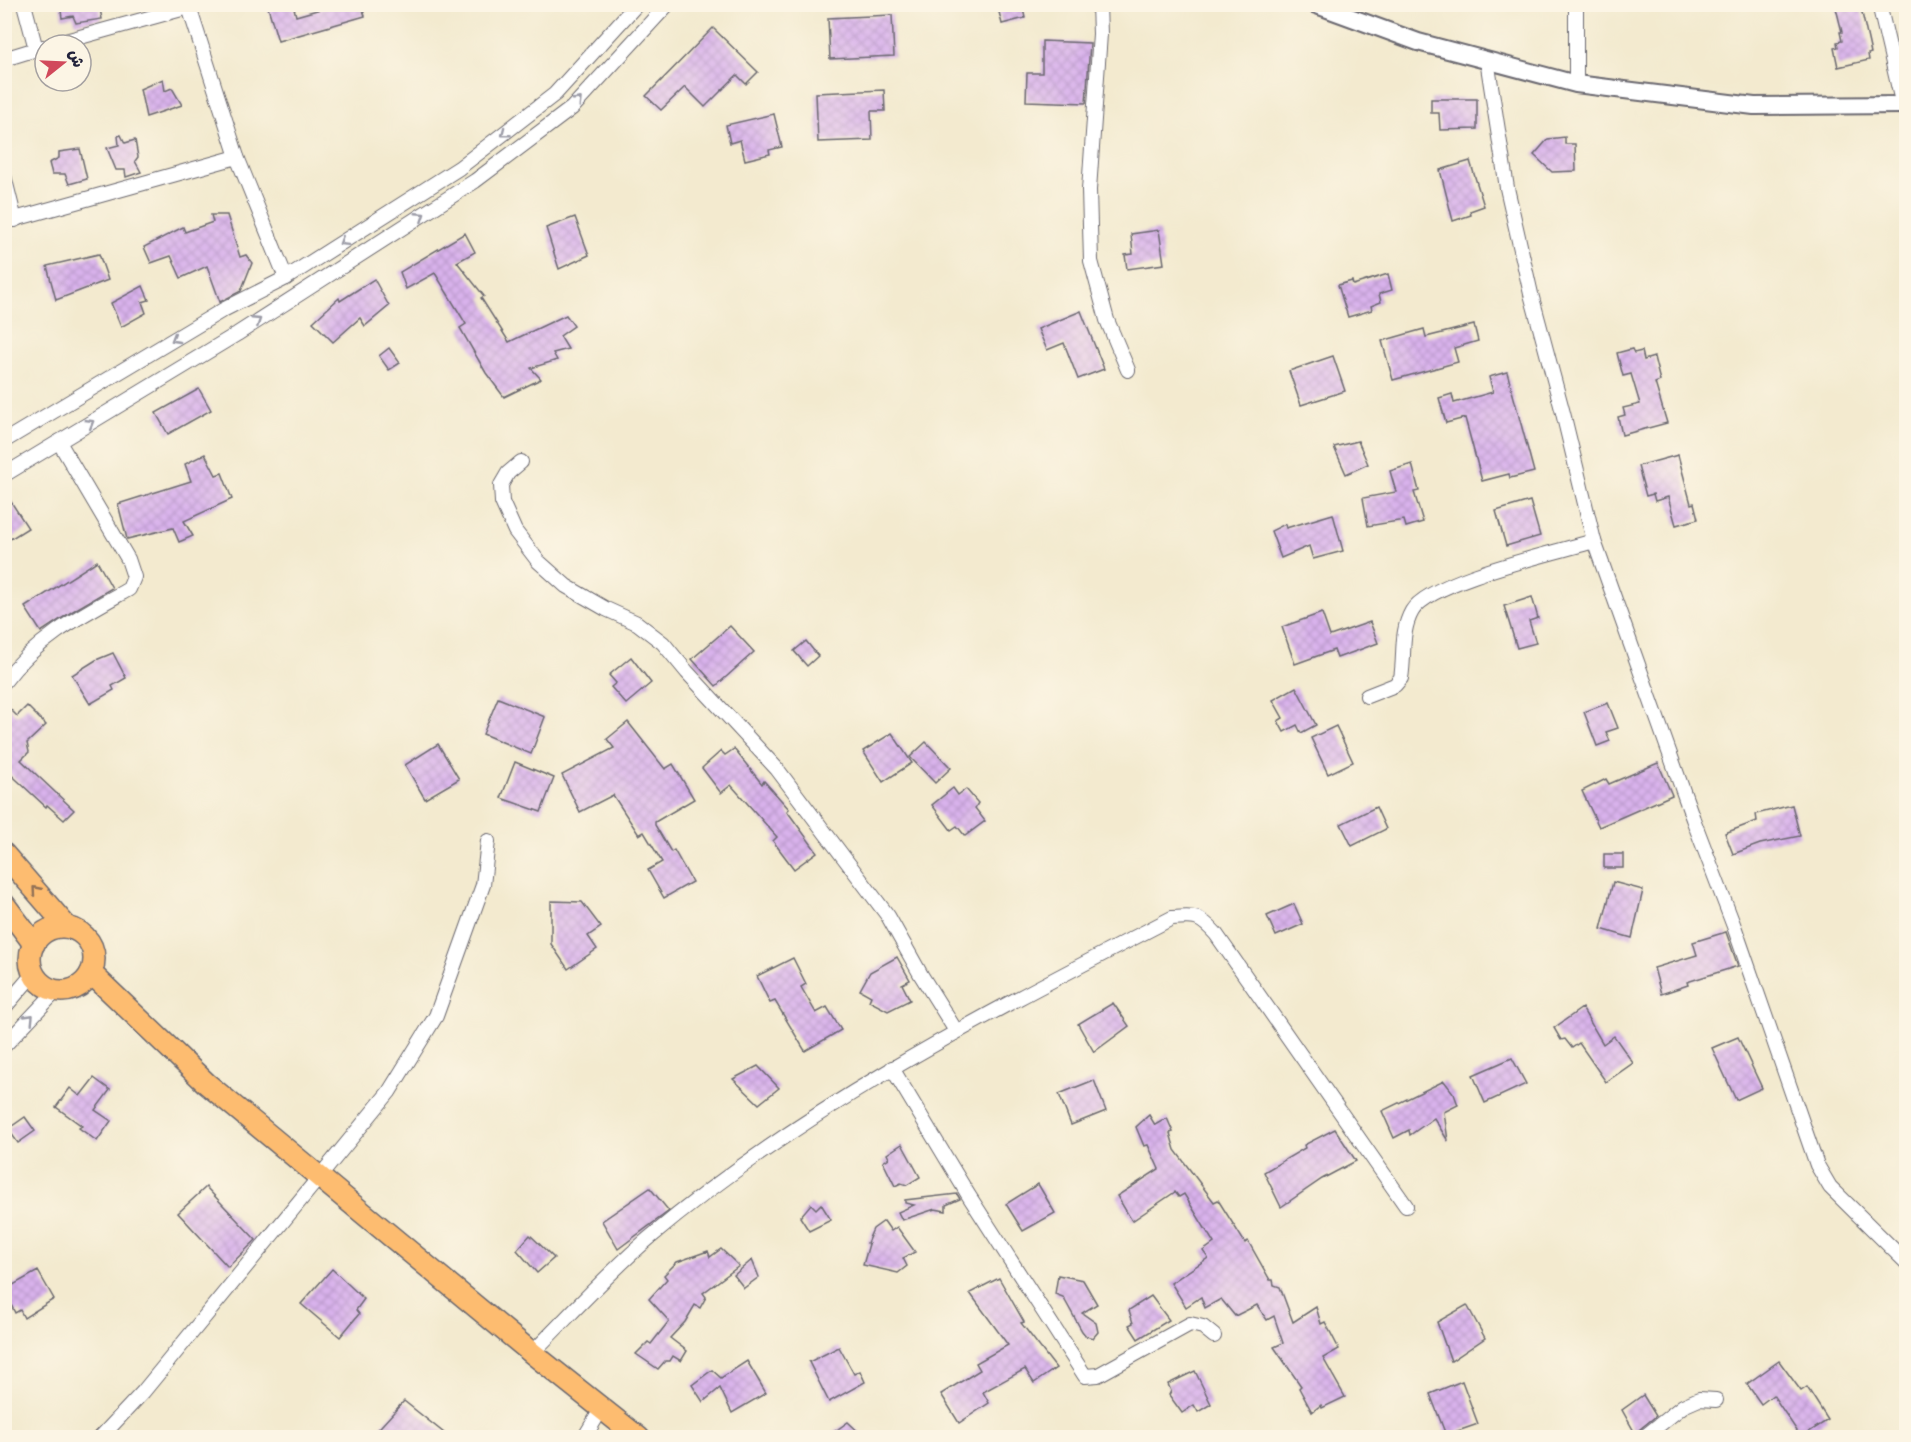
<svg xmlns="http://www.w3.org/2000/svg" width="1911" height="1442" font-family="'Indie Flower','Playpen Sans Arabic',sans-serif">
<style>
.building{fill:url(#building-cross-hatch)}
.lines{fill:none;stroke-linecap:round;stroke-linejoin:round}
.minor-casing{stroke:#6b686f;stroke-width:16}
.tertiary-casing{stroke:#6b686f;stroke-width:20}
.primary-casing{stroke:#6b686f;stroke-width:24}
.minor{stroke:#fff;stroke-width:14}
.tertiary{stroke:#fff;stroke-width:16}
.primary{stroke:#fdbc70;stroke-width:21}
.oneway{stroke:#9c9ca7}
.oneway2{stroke:#906f56}
</style>
<defs>
<pattern id="building-cross-hatch" width="8" height="8" patternUnits="userSpaceOnUse" patternTransform="scale(1.5)"><rect width="8" height="8" fill="#d9b2ec"/><path d="M0 0l8 8M0 8l8-8" fill="none" stroke="#ba99cb"/></pattern>
</defs>
<rect width="100%" height="100%" fill="#fcf5e5"/>
<filter id="ink" filterUnits="userSpaceOnUse"><feTurbulence type="fractalNoise" baseFrequency=".0167" numOctaves="2"/><feDisplacementMap in="SourceGraphic" scale="12" xChannelSelector="R" yChannelSelector="G"/><feConvolveMatrix kernelMatrix="1 2 1 2 8 2 1 2 1" color-interpolation-filters="sRGB"/></filter>
<filter id="wash" filterUnits="userSpaceOnUse"><feTurbulence type="fractalNoise" baseFrequency=".008" numOctaves="4" result="noise"/><feDisplacementMap in="SourceGraphic" scale="24" xChannelSelector="R" yChannelSelector="G"/><feGaussianBlur stdDeviation="1.35" result="paint"/><feColorMatrix in="noise" values="0 0 0 0 0 0 0 0 0 0 0 0 0 0 0 0 0 1.4 0 .05"/><feComposite in="paint" operator="in"/></filter>
<g filter="url(#wash)">
<rect width="100%" height="100%" fill="#f3eacf"/>
<g id="blocks">
<g class="building">
<path d="M60,4H99L102,19L76,23L73,16L62,18Z"/>
<path d="M267,4H293L296,16L338,4H361L365,16L278,41Z"/>
<path d="M997,4H1022L1025,18L1002,24Z"/>
<path d="M1835,4H1860L1871,53L1868,54L1869,60L1838,67L1834,48L1838,47L1837,42L1842,41L1840,32H1842Z"/>
<path d="M892,15L894,56L830,59L828,18Z"/>
<path d="M713,28L758,72L746,84L737,75L705,107L685,87L661,110L646,96Z"/>
<path d="M1042,41L1090,43L1086,103L1026,101L1027,73H1042Z"/>
<path d="M163,79L165,91L172,88L182,105L146,117L140,89Z"/>
<path d="M884,90L885,111H871L872,140L818,142L816,93Z"/>
<path d="M1431,99H1477V129L1440,130L1439,113H1431Z"/>
<path d="M774,114L782,147L769,150L770,154L745,160L740,140L730,143L726,125Z"/>
<path d="M121,135L125,143L135,140L138,157L135,161L141,172L126,177L125,170H116L107,148L119,145L118,136Z"/>
<path d="M1565,137V144H1575L1576,171L1552,172L1534,155L1548,139Z"/>
<path d="M80,149L87,179L69,184L65,174H52L49,163L59,158V152Z"/>
<path d="M1470,161L1484,206L1470,211L1471,215L1453,221L1440,170Z"/>
<path d="M211,215H227L240,257L246,255L252,263L241,291L220,302L207,266L181,278L171,256L151,263L144,247L183,227L185,232L213,222Z"/>
<path d="M575,217L589,255L559,269L546,228Z"/>
<path d="M1159,230L1164,264L1127,269L1125,255L1133,254L1131,234Z"/>
<path d="M465,233L475,252L457,262L484,296L481,298L509,342L566,315L574,326L560,336L568,349L553,353L557,360L531,368L541,379L504,397L486,373L460,328L466,324L435,273L406,289L400,272Z"/>
<path d="M99,254L108,280L56,300L47,266Z"/>
<path d="M1388,274L1392,290L1379,294L1381,302L1371,306L1372,310L1348,317L1338,285L1352,281L1353,285Z"/>
<path d="M374,279L389,306L365,326L360,318L333,342L313,322L339,298L340,301Z"/>
<path d="M143,286L149,300L142,302L146,313L121,327L111,303Z"/>
<path d="M1081,311L1104,369L1078,379L1064,343L1047,350L1038,329Z"/>
<path d="M1474,325L1478,341L1454,348L1458,362L1393,380L1382,341L1424,329L1426,337Z"/>
<path d="M389,348L400,363L389,370L379,356Z"/>
<path d="M1632,349L1634,353L1642,351L1644,360L1654,357L1660,381L1655,383L1667,423L1622,435L1618,417L1625,415L1623,408L1640,404L1631,374L1623,376L1617,353Z"/>
<path d="M1333,356L1345,391L1301,405L1289,371Z"/>
<path d="M1507,372L1534,472L1510,478L1509,474L1482,481L1465,418L1446,423L1439,398L1452,394L1454,403L1493,392L1489,377Z"/>
<path d="M199,389L211,410L168,434L156,413Z"/>
<path d="M1358,441L1368,464L1346,474L1334,447Z"/>
<path d="M205,454L216,475L222,473L232,499L184,521L193,536L179,542L173,528L127,539L118,504L191,481L185,464Z"/>
<path d="M1678,455L1691,504L1694,503L1698,519L1676,525L1668,497L1655,501L1653,494L1646,496L1638,466Z"/>
<path d="M1412,464L1419,491L1414,492L1423,522L1406,527L1404,520L1368,526L1363,498L1396,492L1390,471Z"/>
<path d="M4,491L28,528L4,543Z"/>
<path d="M1530,501L1540,536L1506,546L1496,511Z"/>
<path d="M1333,514L1343,551L1313,559L1309,546L1281,558L1271,531L1285,524L1286,528Z"/>
<path d="M97,561L112,588L73,611L41,632L25,607Z"/>
<path d="M1532,597L1538,618L1529,621L1536,643L1517,648L1504,606Z"/>
<path d="M1322,613L1330,636L1370,622L1378,643L1337,658L1334,650L1295,664L1282,627Z"/>
<path d="M730,626L754,652L716,686L692,659Z"/>
<path d="M806,641L818,656L807,666L794,651Z"/>
<path d="M113,653L126,678L112,686L114,690L90,704L72,675L96,660Z"/>
<path d="M631,657L651,683L626,704L611,687L616,683L609,675Z"/>
<path d="M1296,687L1316,725L1301,733L1297,725L1284,732L1278,721L1283,718L1273,700Z"/>
<path d="M498,698L545,717L531,754L483,734Z"/>
<path d="M4,703L17,716L27,706L46,725L27,743L29,752L21,760L74,810L64,820L47,805L46,807L4,768Z"/>
<path d="M1608,703L1618,728L1606,732L1610,741L1597,746L1584,712Z"/>
<path d="M628,722L665,769L673,764L694,799L655,822V825L671,852L674,850L692,882L664,898L648,870L662,862L644,832L639,835L613,795L580,812L562,775L614,748L607,739Z"/>
<path d="M1336,726L1353,762L1328,774L1311,738Z"/>
<path d="M892,733L912,763L883,782L863,751Z"/>
<path d="M926,742L951,768L935,783L910,757Z"/>
<path d="M438,744L459,779L425,799L405,765Z"/>
<path d="M734,749L762,784L764,781L789,809L787,811L817,852L794,869L773,841L777,837L731,785L721,793L702,768L721,751L725,755Z"/>
<path d="M515,762L554,778L541,812L501,798Z"/>
<path d="M1658,763L1672,795L1599,827L1582,791L1606,779L1609,784Z"/>
<path d="M953,788L958,795L966,789L978,803L975,808L985,821L965,836L957,826L951,830L932,805Z"/>
<path d="M1792,805L1800,836L1760,844L1733,854L1725,833L1757,821L1756,814Z"/>
<path d="M1376,807L1386,829L1352,846L1341,824Z"/>
<rect x="1604" y="854" width="19" height="14"/>
<path d="M1613,882L1643,890L1632,938L1601,929Z"/>
<path d="M551,901L582,902L601,927L588,936L597,949L568,969L551,944Z"/>
<path d="M1294,904L1303,924L1276,936L1267,916Z"/>
<path d="M1726,932L1738,966L1687,982L1688,985L1661,994L1654,968L1697,955L1693,942Z"/>
<path d="M897,957L910,980L902,984L910,1000L888,1011L869,1001L871,996L860,990L870,972Z"/>
<path d="M793,958L806,984L801,987L816,1013L827,1007L841,1030L805,1051L775,1001L770,1003L757,976Z"/>
<path d="M1113,1003L1129,1026L1094,1052L1078,1024Z"/>
<path d="M1582,1008L1603,1044L1614,1036L1633,1063L1606,1082L1579,1043L1572,1048L1565,1039L1561,1040L1554,1028Z"/>
<path d="M1738,1037L1762,1088L1736,1100L1712,1048Z"/>
<path d="M1512,1058L1526,1084L1485,1103L1473,1075Z"/>
<path d="M758,1066L779,1088L759,1104L733,1079Z"/>
<path d="M94,1078L110,1090L95,1110L111,1121L97,1141L79,1128L82,1126L56,1107L70,1088L80,1096Z"/>
<path d="M1094,1080L1106,1111L1071,1125L1059,1094Z"/>
<path d="M1444,1081L1454,1094L1458,1105L1444,1112L1448,1141L1434,1118L1410,1135L1409,1130L1394,1138L1382,1111Z"/>
<path d="M1149,1115L1155,1125L1167,1118L1173,1132L1170,1133L1175,1150L1214,1202L1218,1200L1245,1243L1248,1241L1270,1280H1273L1274,1285L1280,1287L1293,1322L1316,1307L1321,1324L1325,1322L1339,1349L1323,1358L1345,1397L1322,1408L1321,1405L1312,1412L1299,1388L1301,1386L1274,1347L1283,1343L1274,1316L1267,1320L1257,1305L1235,1316L1221,1299L1205,1308L1201,1297L1186,1307L1171,1283L1208,1258L1203,1251L1214,1243L1184,1194L1179,1197L1175,1192L1132,1221L1117,1196L1159,1169L1148,1145L1144,1146L1136,1127Z"/>
<path d="M25,1117L35,1131L18,1143L8,1129Z"/>
<path d="M1335,1129L1356,1161L1322,1179L1281,1207L1264,1172L1305,1148L1304,1145Z"/>
<path d="M902,1144L920,1177L907,1185L901,1183L895,1186L883,1162L889,1158L887,1154Z"/>
<path d="M1038,1184L1055,1213L1023,1231L1006,1204Z"/>
<path d="M206,1187L256,1240L228,1267L178,1213Z"/>
<path d="M650,1188L669,1211L618,1249L602,1221Z"/>
<path d="M957,1194L960,1199L946,1205V1211L935,1209L902,1220L898,1212L914,1205L905,1203V1200Z"/>
<path d="M811,1204L816,1209L821,1204L831,1220L809,1231L800,1217Z"/>
<path d="M884,1221L891,1231L897,1227L915,1252L903,1258L907,1266L898,1273L863,1265L869,1244L867,1243L873,1229Z"/>
<path d="M530,1235L554,1258L537,1273L517,1250Z"/>
<path d="M721,1249L739,1266L703,1293L706,1297L700,1308L695,1305L685,1322L670,1338L687,1351L681,1361L673,1356L670,1361H665L658,1369L636,1354L648,1342L651,1344L669,1321L649,1299L667,1279L664,1275L677,1262L708,1251L710,1257Z"/>
<path d="M752,1260L759,1277L744,1288L734,1275Z"/>
<path d="M332,1269L364,1299L356,1310L359,1314L340,1337L301,1304Z"/>
<path d="M38,1271L54,1299L24,1318L20,1310L15,1313L4,1290Z"/>
<path d="M1058,1275L1083,1280L1097,1304L1082,1313L1096,1323L1098,1332L1093,1338L1086,1336L1082,1331L1063,1297L1055,1294Z"/>
<path d="M999,1278L1024,1322L1021,1323L1056,1368L1034,1383L1025,1369L983,1392L989,1403L959,1423L941,1394L980,1370L976,1363L1008,1345L970,1293Z"/>
<path d="M1151,1296L1169,1320L1138,1339L1129,1325L1133,1323L1129,1310Z"/>
<path d="M1467,1305L1485,1338L1451,1361L1437,1322Z"/>
<path d="M839,1347L854,1374L860,1371L865,1382L829,1402L809,1362Z"/>
<path d="M747,1361L766,1393L732,1413L720,1388L703,1402L692,1385L712,1370L721,1378Z"/>
<path d="M1779,1361L1801,1391L1807,1387L1828,1420L1801,1437L1773,1395L1761,1404L1747,1384Z"/>
<path d="M1195,1371L1211,1404L1198,1412L1194,1405L1182,1413L1169,1395L1171,1391L1168,1384Z"/>
<path d="M1462,1381L1478,1424L1446,1435L1430,1394Z"/>
<path d="M1643,1395L1656,1416L1635,1433L1622,1410Z"/>
<path d="M404,1401L449,1437H371Z"/>
<path d="M848,1422L864,1437H827Z"/>
</g>
</g>
</g>
<g filter="url(#ink)">
<use href="#blocks" fill-opacity="0" stroke="#6b686f" stroke-width="1.5"/>
<g class="lines">
<g class="minor-casing">
<g id="minor">
<path d="M24,4L36,49"/>
<path d="M188,4L237,157L286,278"/>
<path d="M1099,4L1100,34L1089,190L1091,261L1107,320L1128,370"/>
<path d="M1576,4V84"/>
<path d="M1879,4L1903,106"/>
<path d="M51,45L189,7"/>
<path d="M4,59L43,47"/>
<path d="M1487,60L1507,188L1531,294L1563,413L1594,541L1693,819L1735,929L1817,1165L1830,1187L1906,1262"/>
<path d="M4,176L15,220"/>
<path d="M4,222L237,157"/>
<path d="M4,441L223,310L286,278L459,168L555,94L637,4"/>
<path d="M521,462L508,473L501,485L502,502L515,531L538,561L566,586L606,609L637,623L663,643L687,672L777,769L888,916L921,975L956,1031"/>
<path d="M4,475L237,334L475,181L572,108L668,4"/>
<path d="M4,682C37,638 82,615 129,589L134,577L128,559L59,442"/>
<path d="M1367,696L1395,685L1401,678C1405,656 1400,632 1412,611C1430,580 1558,552 1594,541"/>
<path d="M4,1008L34,973"/>
<path d="M4,1046L57,990"/>
<path d="M892,1068L969,1196L1085,1376L1098,1375L1190,1324L1203,1327L1214,1336"/>
<path d="M532,1353C570,1315 607,1274 648,1239C806,1105 989,1013 1172,918C1196,916 1200,916 1216,934L1406,1206"/>
<path d="M100,1438L143,1392L389,1092L436,1016L483,885L488,841"/>
<path d="M584,1438L602,1408"/>
<path d="M1643,1438L1683,1406L1699,1399L1716,1400"/>
</g>
</g>
<g class="tertiary-casing">
<path id="tertiary" d="M1314,4L1418,42L1576,84L1754,106L1906,105"/>
</g>
<g class="primary-casing">
<g id="primary">
<path d="M4,854L67,927"/>
<path d="M4,904L34,944"/>
<circle cx="62" cy="959" r="32"/>
<path d="M91,973L206,1083L532,1353L639,1438"/>
</g>
</g>
<use href="#minor" class="minor"/>
<use href="#tertiary" class="tertiary"/>
<use href="#primary" class="primary"/>
</g>
<defs><path id="oneway-chevron" d="M-2-3.5L2.5 0L-2 3.5" fill="none" stroke-width="1.6" stroke-linecap="round" stroke-linejoin="round" transform="scale(1.5)"/></defs>
<g class="oneway">
<use href="#oneway-chevron" transform="translate(578 101) rotate(-46)"/>
<use href="#oneway-chevron" transform="translate(505 133) rotate(142)"/>
<use href="#oneway-chevron" transform="translate(421 216) rotate(-33)"/>
<use href="#oneway-chevron" transform="translate(343 242) rotate(148)"/>
<use href="#oneway-chevron" transform="translate(257 321) rotate(-33)"/>
<use href="#oneway-chevron" transform="translate(175 339) rotate(149)"/>
<use href="#oneway-chevron" transform="translate(90 423) rotate(-31)"/>
<use href="#oneway-chevron" transform="translate(30 1018) rotate(-46)"/>
</g>
<use class="oneway2" href="#oneway-chevron" transform="translate(36 890) rotate(-131)"/>
</g>
<rect width="1911" height="1442" fill="none" stroke="#fcf5e5" stroke-width="24"/>
<g transform="translate(63 63) rotate(72)"><circle r="28" fill="#fcf5e5" stroke="#a5a1a1" stroke-width="1.5"/>
<path d="M0-4.5L10 22L0 15L-10 22Z" fill="#d1495b"/>
<text y="-9" font-size="16" font-weight="bold" text-anchor="middle" fill="#22223b">ش</text>
</g>
</svg>
